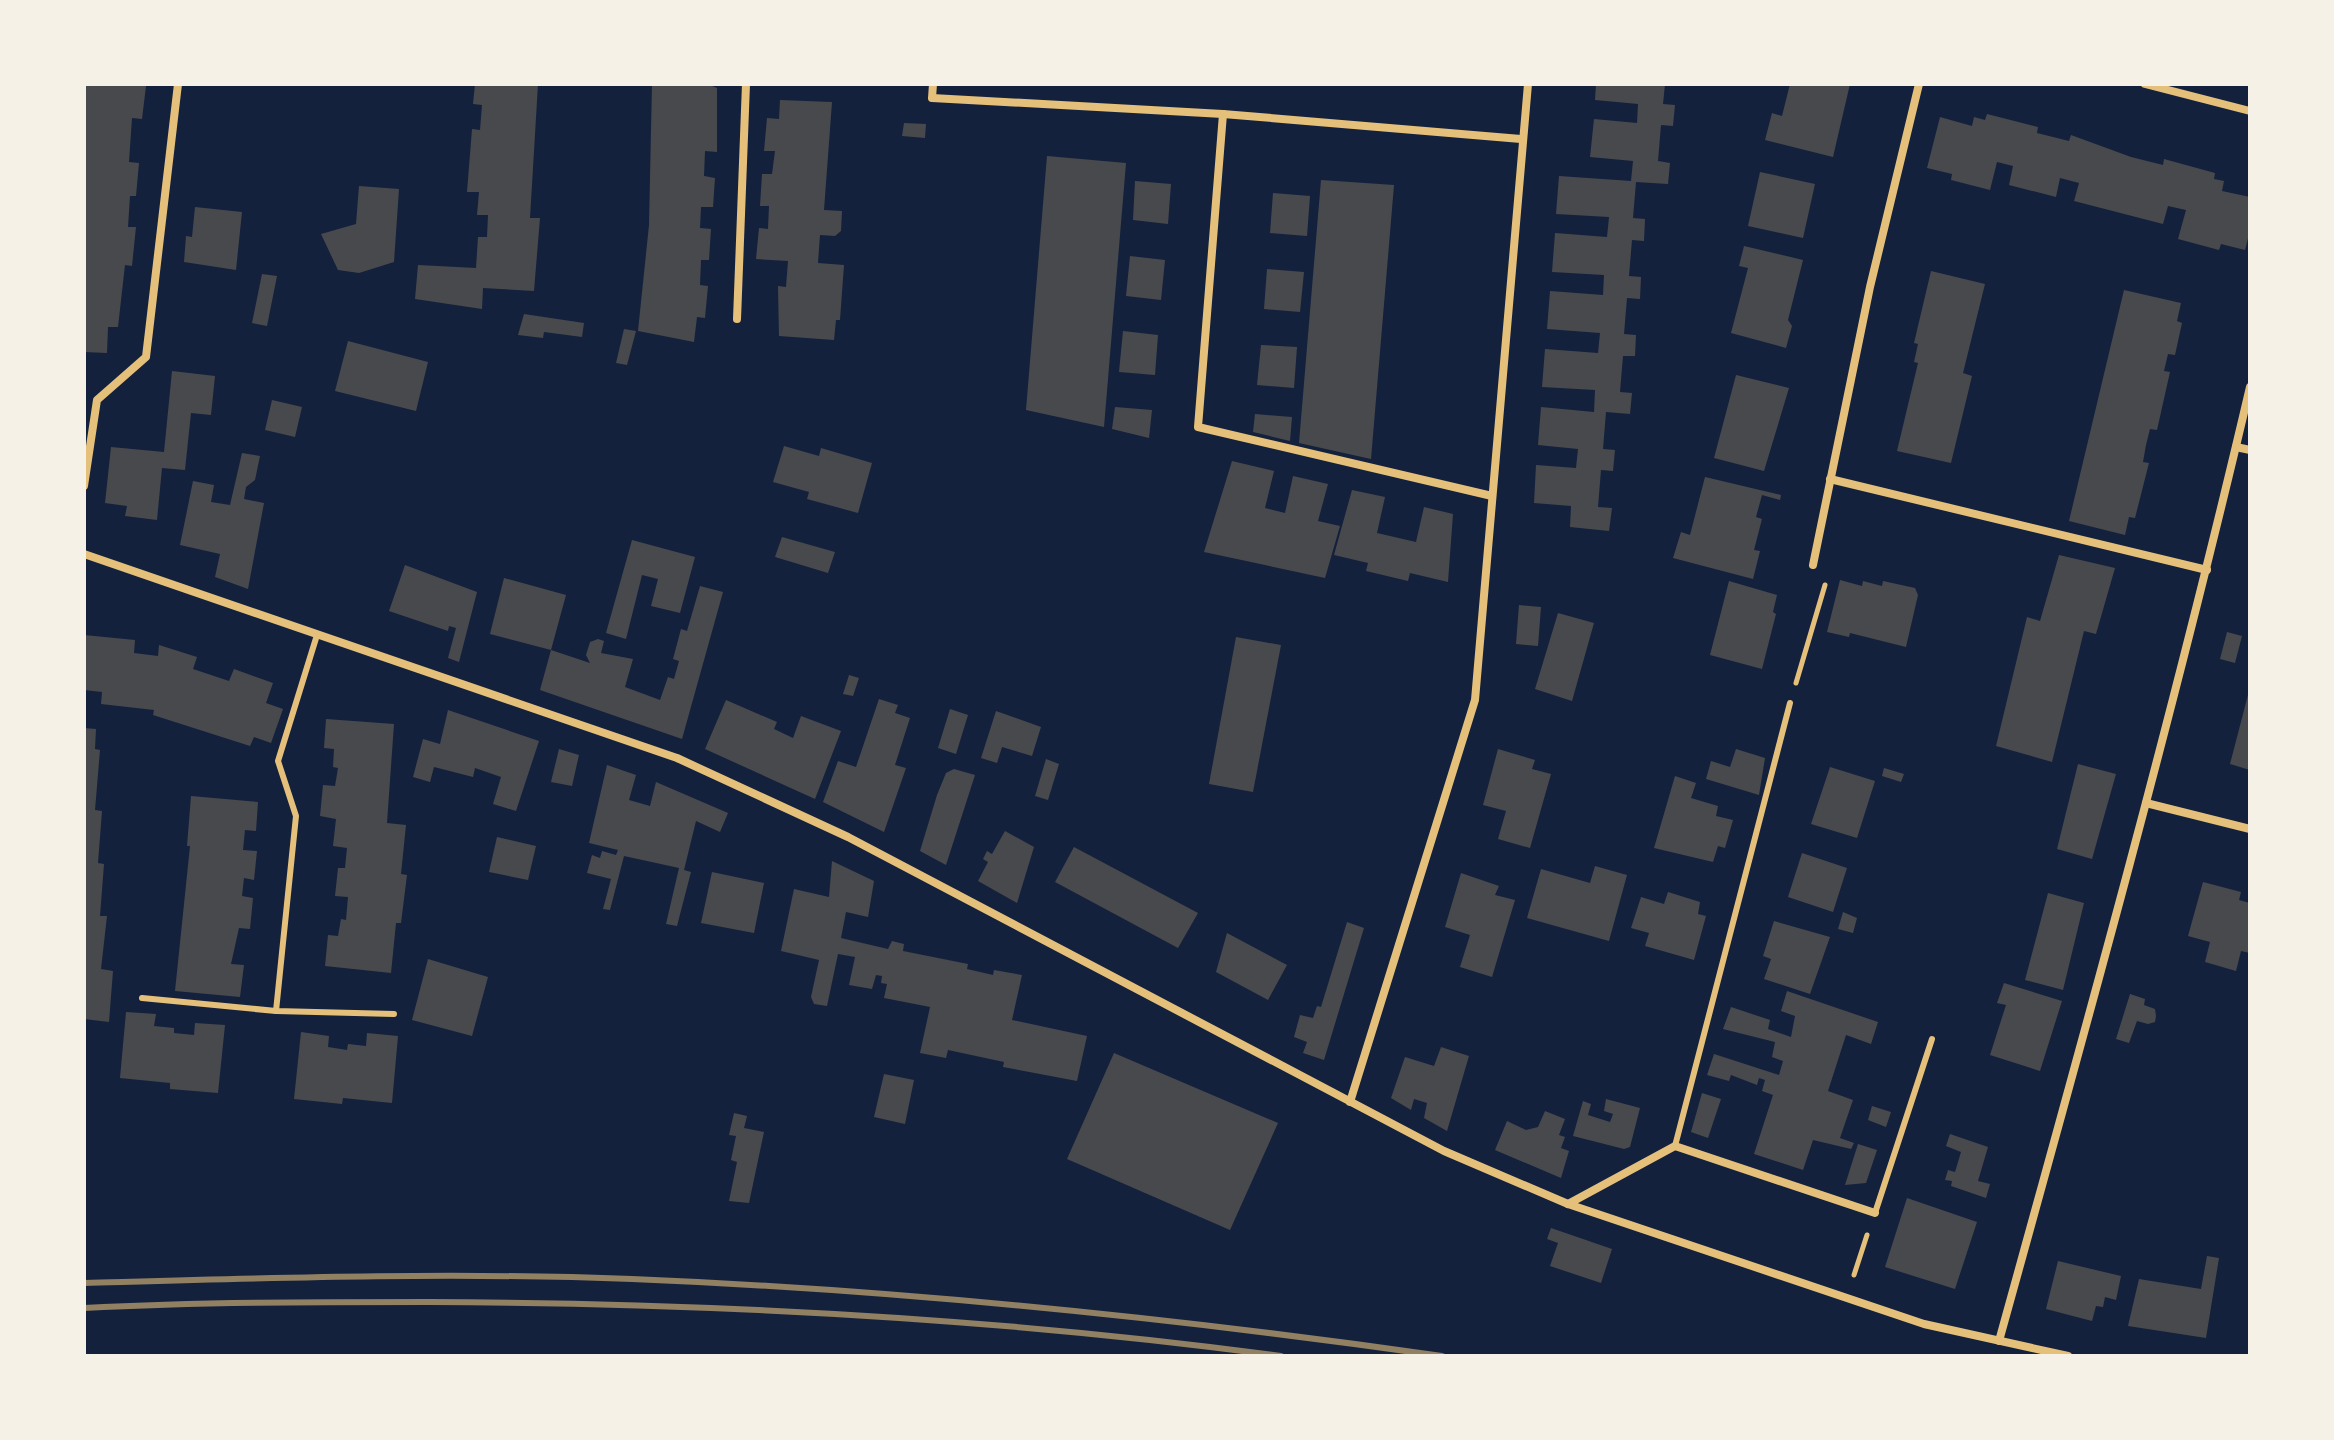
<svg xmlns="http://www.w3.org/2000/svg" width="2334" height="1440" font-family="Merriweather,serif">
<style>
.building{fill:#48494c}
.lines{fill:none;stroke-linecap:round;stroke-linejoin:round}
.path{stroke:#e5c07b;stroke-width:5}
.service{stroke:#e5c07b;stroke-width:6}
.minor{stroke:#e5c07b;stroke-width:8}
.rail{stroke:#918062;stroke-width:6}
</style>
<rect width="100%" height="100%" fill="#14213d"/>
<g class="building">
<path d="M84,84L146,86L142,119L132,118L129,162L139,163L136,196H130L128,227H136L132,266L125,265L118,327H108L107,353L84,352Z"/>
<path d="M475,84H538L530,218H540L534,291L483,288L482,309L415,299L418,265L476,268L478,237H487L488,215H477L479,192H467L472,129L480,130L482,105L473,104Z"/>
<path d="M652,84H707L717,88V152L705,151L704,176L715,178L713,207H701L700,228L711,229L709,260H701L700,285L708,286L705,318L697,317L694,342L638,331L649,225Z"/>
<path d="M1596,84H1665L1663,104L1675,105L1673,126L1661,125L1658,161L1670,163L1668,184L1636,182L1633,218L1645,219L1644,241L1632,240L1629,276L1641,277L1640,299L1627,298L1624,334L1636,335L1635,356H1623L1620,392L1632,393L1630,414L1606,412L1603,449L1615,450L1613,471L1601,470L1598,507L1612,508L1609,531L1570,527L1571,506L1534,503L1536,465L1576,468L1578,449L1538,445L1541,407L1594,412L1595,390L1542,387L1545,349L1598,353L1600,333L1547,329L1550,291L1603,295L1604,275L1552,272L1555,233L1607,237L1609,217L1556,214L1559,176L1631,181L1633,161L1590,157L1594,119L1637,123L1638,104L1595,100Z"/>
<path d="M1790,84H1850L1833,157L1765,140L1772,113L1782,116Z"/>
<path d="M780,100L832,102L824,210L842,211L841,231L835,236L820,235L818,263L844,265L840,320H836L834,340L779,336L778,286L786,287L788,261L756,259L759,228L768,229L769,206H760L762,174H772L775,151H764L767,118L779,119Z"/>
<path d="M1987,114L2038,127L2037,133L2069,141L2071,135L2131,157L2163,165L2164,159L2215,173L2214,179L2224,181L2222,191L2250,197V231L2245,250L2221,244L2219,250L2178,239L2186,210L2168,206L2163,224L2074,201L2079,183L2060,178L2056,197L2009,185L2013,166L1997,162L1990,190L1951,180L1952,174L1927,168L1940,117L1972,126L1974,117L1985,120Z"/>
<path d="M904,123L926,124L925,138L902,136Z"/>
<path d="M1047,156L1126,163L1104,427L1026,410Z"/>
<path d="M1760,172L1815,184L1803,238L1748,226Z"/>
<path d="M1321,180L1394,185L1371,459L1299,443Z"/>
<path d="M1135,181L1171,184L1168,224L1133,220Z"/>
<path d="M359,186L399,189L394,262L359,273L338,270L321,234L356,224Z"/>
<path d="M1273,193L1310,196L1307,236L1270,233Z"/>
<path d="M195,207L242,212L236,270L184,262L186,236L192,237Z"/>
<path d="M1744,246L1803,260L1788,320L1792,326L1786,348L1731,333L1748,268L1739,266Z"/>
<path d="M1130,256L1165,260L1161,300L1126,296Z"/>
<path d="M1267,269L1304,272L1300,312L1264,309Z"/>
<path d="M1931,271L1985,284L1963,373L1972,376L1951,463L1897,451L1918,363L1914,362L1918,344L1914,343Z"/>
<path d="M262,274L277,276L267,326L252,323Z"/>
<path d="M2124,290L2181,303L2177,321L2182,323L2175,355L2168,354L2164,371L2170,372L2157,430L2150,429L2146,445L2143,462L2149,463L2135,518L2129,517L2125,535L2069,521Z"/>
<path d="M524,314L584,323L582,337L544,332L543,338L518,335Z"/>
<path d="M624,329L636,331L627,365L616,363Z"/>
<path d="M1123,331L1158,335L1155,375L1119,372Z"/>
<path d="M348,341L428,362L416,411L335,391Z"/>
<path d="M1261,345L1297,347L1294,388L1257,385Z"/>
<path d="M172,371L215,376L211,415L191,413L185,470L162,468L157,520L125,516L127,506L105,503L111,447L164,452Z"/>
<path d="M1736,375L1789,388L1764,471L1714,458Z"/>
<path d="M272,400L302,407L295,437L265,430Z"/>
<path d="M1115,407L1152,410L1149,438L1112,429Z"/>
<path d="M1255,414L1292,417L1290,441L1253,432Z"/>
<path d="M784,446L819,456L821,448L872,463L858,513L807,499L809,492L773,482Z"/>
<path d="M242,453L260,456L255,480L246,487L244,499L264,503L248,589L215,577L220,554L180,545L193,481L214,485L211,502L230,505Z"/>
<path d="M1232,461L1274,471L1265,508L1285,513L1293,476L1328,484L1318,521L1340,526L1325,578L1204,552Z"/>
<path d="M1705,477L1781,495L1780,500L1762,495L1756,517L1762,519L1754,550L1760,551L1753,579L1673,558L1681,532L1690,535Z"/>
<path d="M1352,490L1385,497L1377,533L1416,542L1424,507L1453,514L1448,582L1410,573L1408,581L1366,571L1368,563L1334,555Z"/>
<path d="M782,537L835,552L828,573L775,557Z"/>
<path d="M632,540L695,557L680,613L651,606L658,579L642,575L626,639L606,633Z"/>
<path d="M2059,555L2115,568L2096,634L2084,631L2052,762L1996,746L2027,617L2040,621Z"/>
<path d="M405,565L477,592L459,662L448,658L456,628L449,626L448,631L389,611Z"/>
<path d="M504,578L566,595L551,650L490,634Z"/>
<path d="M1840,580L1862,586L1863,581L1882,586L1883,581L1915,588L1918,595L1906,647L1850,633L1849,637L1827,632Z"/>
<path d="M1729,581L1777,595L1773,612L1776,614L1762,669L1710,655Z"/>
<path d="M700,586L723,592L682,739L540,690L551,650L590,663L586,655L590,642L598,639L604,641L601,653L633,659L625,687L660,700L668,677L674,679L679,661L673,659L681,629L687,631Z"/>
<path d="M1519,605L1541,607L1538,646L1516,644Z"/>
<path d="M1558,613L1594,623L1572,701L1535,689Z"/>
<path d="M2227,632L2242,636L2235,663L2220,659Z"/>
<path d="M84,635L135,640L134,653L158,656L159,645L197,657L193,669L229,681L234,669L273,683L266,703L283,709L271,743L254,737L250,746L153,715L154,710L101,704L102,692L84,690Z"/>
<path d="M1236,637L1281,645L1253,792L1209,784Z"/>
<path d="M849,675L859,678L853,696L843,694Z"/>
<path d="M2249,691H2250V770L2230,764Z"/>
<path d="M879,699L898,705L895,713L910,718L895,765L906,768L884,832L823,802L838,761L856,767Z"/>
<path d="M726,700L777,722L774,729L793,738L801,716L841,731L815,799L705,749Z"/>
<path d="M950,709L968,715L956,754L938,748Z"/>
<path d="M448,710L539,741L516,811L493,804L501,777L475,768L473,777L434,767L430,782L413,777L423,739L440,744Z"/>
<path d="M996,711L1041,727L1032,756L1002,747L997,763L981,758Z"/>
<path d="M326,719L394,724L387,823L406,825L401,874L407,875L401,923H396L391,973L325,966L328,935L338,936L341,919L346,920L348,897L335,896L338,868H345L347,848L333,846L336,819L320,816L323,785L335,786L338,768L333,767L334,749L324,748Z"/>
<path d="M84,728L96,729L95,749L100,750L95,810L102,811L98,863L104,864L100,916H107L101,969L113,971L109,1022L84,1019Z"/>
<path d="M559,749L579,755L572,786L551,782Z"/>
<path d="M1498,749L1535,760L1532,769L1551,774L1530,848L1498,839L1506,811L1483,805Z"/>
<path d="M1736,749L1765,758L1759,795L1706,779L1711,761L1730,767Z"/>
<path d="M1046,759L1059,764L1048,800L1035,796Z"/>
<path d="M2078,764L2116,774L2092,859L2057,849Z"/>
<path d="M607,765L636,775L629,800L650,806L656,782L728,813L720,832L696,821L684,870L691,872L677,926L666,924L679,868L624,856L610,910L603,909L611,879L587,873L592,855L600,858L602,851L616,855L618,850L589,843Z"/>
<path d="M1830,767L1875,781L1857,838L1811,824Z"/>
<path d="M1884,768L1904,774L1901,782L1882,776Z"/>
<path d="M954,769L975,775L946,865L920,851L937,795L946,773Z"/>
<path d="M1675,776L1696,783L1691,798L1718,806L1716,816L1733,820L1725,848L1718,846L1713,862L1654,848Z"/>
<path d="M191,796L258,802L256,831L245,830L243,850L257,851L254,880L244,878L242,896L253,898L250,929L239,928L231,964L244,965L240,997L175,991L190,846H187Z"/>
<path d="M1005,831L1034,847L1017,903L978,881L988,862L983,859L987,851L992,854Z"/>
<path d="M497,837L536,846L528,880L489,872Z"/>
<path d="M1074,847L1198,913L1178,948L1055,882Z"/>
<path d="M1802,853L1847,868L1833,912L1788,897Z"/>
<path d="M832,861L874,881L868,917L846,912L841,938L888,949L892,941L904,944L903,951L968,964L967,969L993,975L994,970L1022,975L1012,1020L1087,1036L1077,1081L1003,1067L1004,1062L948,1050L946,1058L920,1053L930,1007L884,998L887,984L881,983L882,976L876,975L872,989L849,985L855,957L838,954L827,1006L814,1004L811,997L819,960L781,951L794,889L829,897Z"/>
<path d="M1595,866L1627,875L1609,941L1527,918L1541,869L1590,883Z"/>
<path d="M712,872L764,883L754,933L701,923Z"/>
<path d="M1461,873L1499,886L1495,895L1515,900L1492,977L1460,967L1470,935L1445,927Z"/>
<path d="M2203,882L2241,892L2239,900L2250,903V953L2241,951L2236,971L2205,962L2210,942L2188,936Z"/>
<path d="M1668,892L1700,902L1698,914L1706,916L1694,960L1645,946L1649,933L1631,928L1641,897L1664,904Z"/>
<path d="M2048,893L2084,903L2063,990L2025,980Z"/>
<path d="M1843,912L1857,918L1853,933L1838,929Z"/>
<path d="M1774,921L1830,937L1810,994L1764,979L1771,959L1763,956Z"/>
<path d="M1347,922L1364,928L1324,1060L1303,1053L1307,1042L1294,1037L1300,1015L1313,1018L1317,1006L1321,1007Z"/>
<path d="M1227,933L1287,965L1268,1000L1216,972Z"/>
<path d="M428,959L488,977L472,1036L412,1020Z"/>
<path d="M2004,983L2062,1001L2040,1071L1990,1055L2006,1005L1997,1003Z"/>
<path d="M1787,991L1878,1022L1871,1044L1846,1035L1828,1091L1853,1100L1840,1138L1854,1143L1851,1149L1813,1140L1803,1170L1754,1154L1773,1095L1762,1091L1765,1080L1759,1078L1757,1085L1731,1075L1729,1081L1707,1075L1714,1054L1779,1075L1783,1061L1772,1057L1775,1042L1723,1029L1731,1007L1770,1020L1768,1029L1791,1037L1795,1016L1781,1011Z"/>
<path d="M2130,994L2145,999L2144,1005L2155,1009L2156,1016L2155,1022L2148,1024L2137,1021L2129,1043L2116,1039Z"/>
<path d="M126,1012L156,1014L154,1026L174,1028V1033L194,1035L195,1023L225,1025L218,1093L170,1089V1083L120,1078Z"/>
<path d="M301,1032L329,1036L328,1047L347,1050L348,1044L366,1046L367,1033L398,1036L392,1103L343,1098L342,1104L294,1099Z"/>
<path d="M1441,1047L1469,1056L1447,1131L1424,1118L1427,1103L1414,1099L1411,1110L1391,1098L1405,1057L1434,1066Z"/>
<path d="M1114,1053L1278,1123L1230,1230L1067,1159Z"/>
<path d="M884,1074L914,1080L905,1124L874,1117Z"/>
<path d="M1702,1093L1721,1099L1708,1138L1691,1132Z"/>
<path d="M1606,1099L1640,1108L1630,1147L1624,1149L1573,1136L1583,1101L1591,1104L1588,1115L1610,1122L1613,1114L1604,1111Z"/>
<path d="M1872,1106L1891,1112L1886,1127L1868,1120Z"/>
<path d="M1545,1111L1565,1119L1559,1135L1565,1137L1561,1148L1569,1151L1561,1178L1495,1150L1507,1121L1526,1130L1538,1127Z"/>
<path d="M734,1113L747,1116L744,1128L764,1132L749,1203L729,1201L737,1162L731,1160L736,1136L729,1135Z"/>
<path d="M1950,1134L1988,1147L1978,1181L1990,1184L1986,1198L1951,1186L1952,1181L1945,1180L1948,1170L1955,1172L1961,1152L1946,1146Z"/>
<path d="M1858,1144L1877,1150L1866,1183L1845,1185Z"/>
<path d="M1907,1198L1977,1222L1955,1289L1885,1267Z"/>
<path d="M1551,1228L1612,1249L1601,1283L1550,1266L1558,1243L1547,1239Z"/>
<path d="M2207,1256L2219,1258L2206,1338L2128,1326L2139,1279L2201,1289Z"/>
<path d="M2058,1261L2121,1276L2116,1300L2105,1297L2103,1307L2096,1306L2092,1321L2046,1309Z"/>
</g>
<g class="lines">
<g class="path">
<path d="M1796,683L1825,585"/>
<path d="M1854,1275L1867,1235"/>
</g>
<g class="service">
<path d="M142,998L276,1011L394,1014"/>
<path d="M276,1011L296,816L278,761L317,635"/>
<path d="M1675,1146L1790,703"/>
<path d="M1875,1213L1932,1039"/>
</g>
<g class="minor">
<path d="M933,84L932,98L1223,114L1521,139"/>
<path d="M2145,84L2250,111"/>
<path d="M1223,114L1198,427L1492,496"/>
<path d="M737,319L746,84"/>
<path d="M2236,447L2250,450"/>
<path d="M1830,479L2207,570"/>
<path d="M84,486L97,400L146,357L178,84"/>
<path d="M84,554L677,758L848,837L1444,1151L1568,1204L1924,1324L2068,1356"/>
<path d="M1813,565L1870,287L1919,84"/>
<path d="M2146,803L2250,829"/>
<path d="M1350,1102L1475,700L1528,84"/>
<path d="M1568,1204L1675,1146L1875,1213"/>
<path d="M1999,1341C2087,1024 2175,707 2250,387"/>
</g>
<g class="rail">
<path d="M84,1283C266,1278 449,1272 632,1279C903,1290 1174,1318 1442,1356"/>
<path d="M84,1308C199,1302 314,1302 429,1302C714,1303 999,1318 1281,1356"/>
</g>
</g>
<rect width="2334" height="1440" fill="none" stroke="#f6f1e7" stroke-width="172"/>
</svg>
